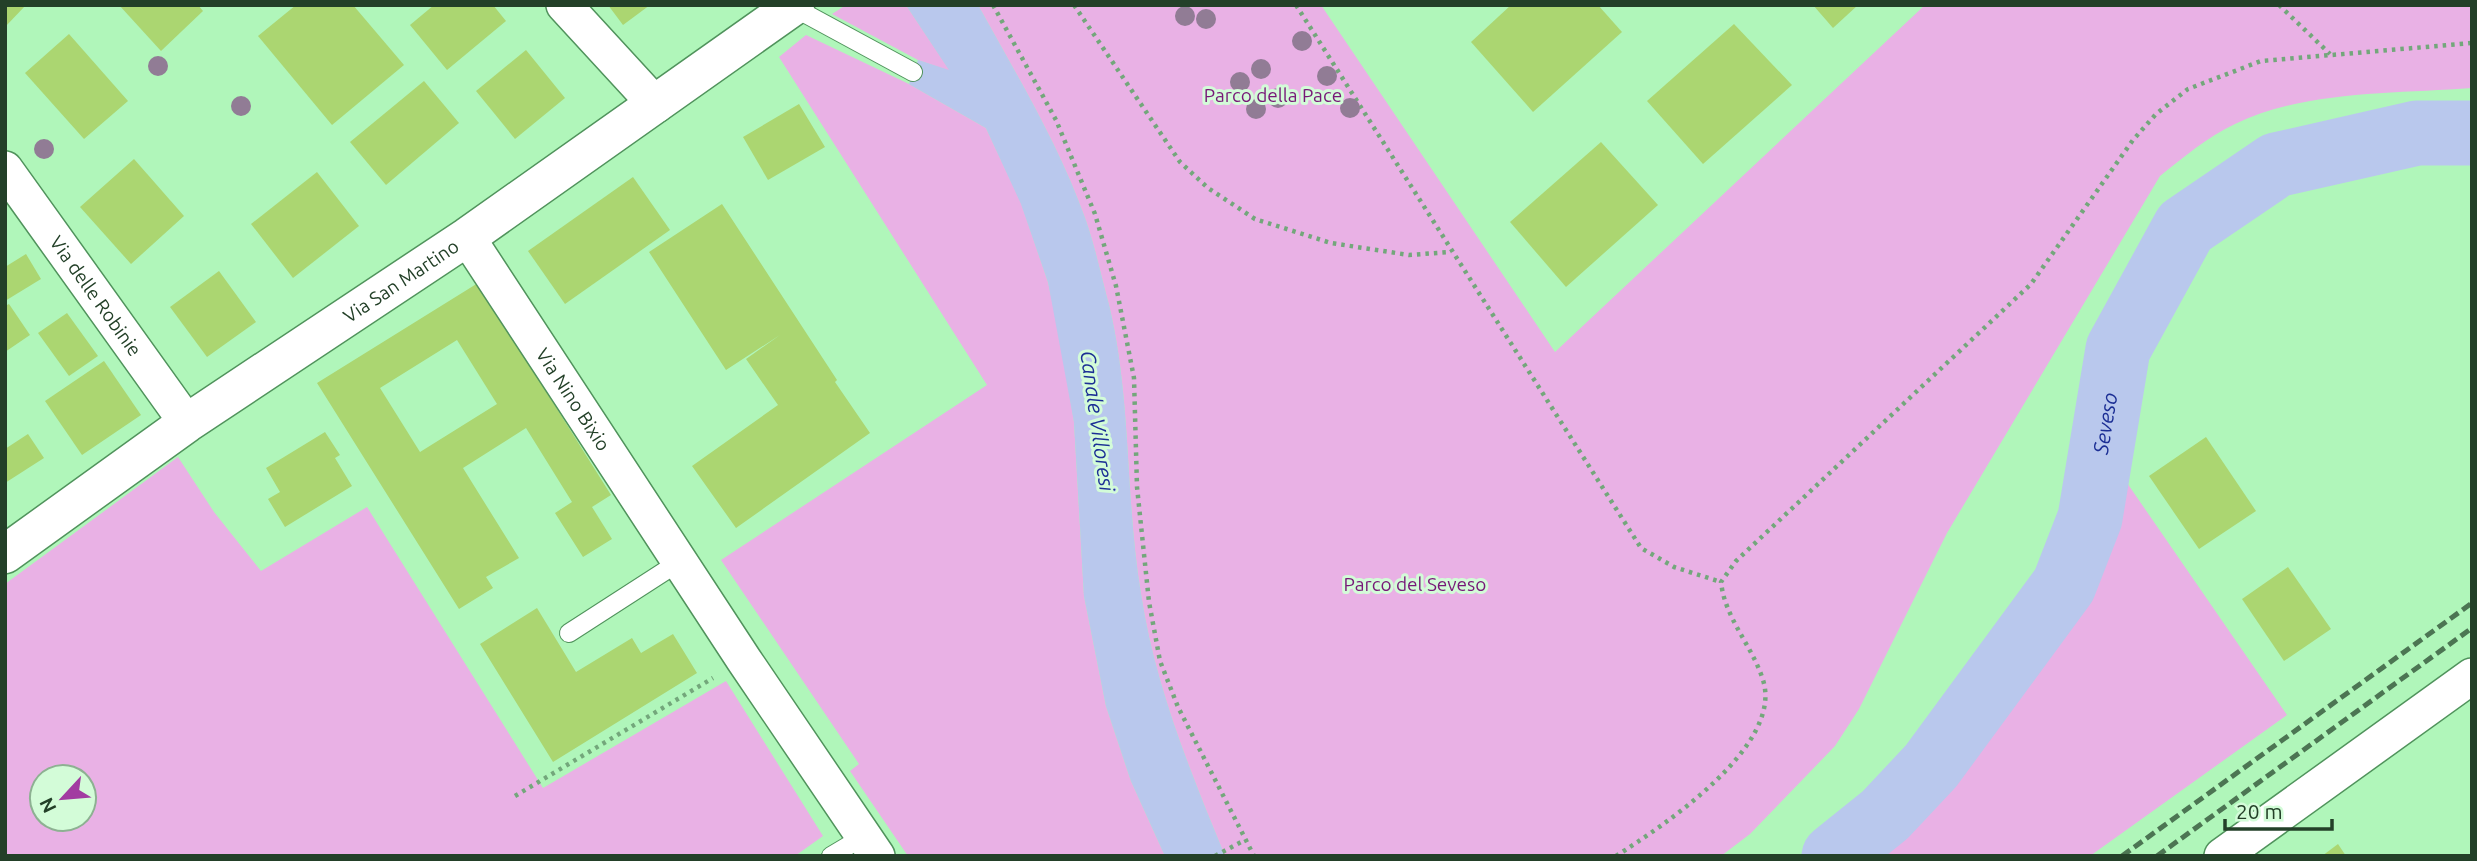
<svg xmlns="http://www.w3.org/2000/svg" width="2477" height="861" font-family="Ubuntu,sans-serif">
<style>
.green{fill:#e9b1e5;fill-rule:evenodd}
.water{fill:#b9c8ed}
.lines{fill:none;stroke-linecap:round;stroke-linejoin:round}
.river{stroke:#b9c8ed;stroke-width:65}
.building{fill:#abd671;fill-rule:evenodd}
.lane-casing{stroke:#50935c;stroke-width:20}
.street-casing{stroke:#50935c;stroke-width:38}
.secondary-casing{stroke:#50935c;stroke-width:41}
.path{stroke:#73a77b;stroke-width:4.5;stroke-dasharray:3.5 5;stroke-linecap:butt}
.lane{stroke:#fff;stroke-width:18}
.street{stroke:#fff;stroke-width:35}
.secondary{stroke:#fff;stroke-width:38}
.rail{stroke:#4c7553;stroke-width:5;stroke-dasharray:10 5;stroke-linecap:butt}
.tree{fill:#917c95}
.labels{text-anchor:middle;stroke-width:6;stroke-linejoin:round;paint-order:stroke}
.park-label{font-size:19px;fill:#771877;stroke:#d3fcd8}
.street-label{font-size:19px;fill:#234028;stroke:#d3fcd8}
.water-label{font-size:21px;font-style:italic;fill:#1c2f95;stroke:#d3fcd8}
</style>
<rect width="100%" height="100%" fill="#b0f6ba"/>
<g class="green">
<path d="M846,5H906L950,71L918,60L832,14Z"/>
<path d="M978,5H1321L1555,352L1925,5H2472V88C2395,94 2306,90 2235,124C2207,137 2184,157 2160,176L1947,533L1859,709L1835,746L1750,834L1721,856H1225C1190,771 1155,686 1141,594C1125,499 1132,400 1109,305C1101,276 1095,246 1085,218C1058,143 1016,74 978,5Z"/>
<path d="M806,35L909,84L986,128L1021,203L1048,282L1061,343L1074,422L1084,596L1106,706L1131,781L1165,856H908L850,771L859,764L721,560L987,385L779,57Z"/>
<path d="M178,457L214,512L261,571L367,507L543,788L726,681L823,836L795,856H5V584ZM42,777H84V819H42Z"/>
<path d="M2125,480L2287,715L2090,856H1872C1955,779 2024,682 2080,584C2098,552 2110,514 2125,480Z"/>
</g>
<path class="water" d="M906,5H978C1016,74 1058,143 1085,218C1095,246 1101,276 1109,305C1132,400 1125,499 1141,594C1155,686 1190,771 1225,856H1165L1131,781L1106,706L1084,596L1074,422L1048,282L1021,204L986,128L909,84L918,60L949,70Z"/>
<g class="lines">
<path class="river" id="s1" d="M1834,856L1885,815L1931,766L2064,585L2090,518L2118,349L2185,227L2276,165L2417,133H2472"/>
</g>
<g class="building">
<path d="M5,5H26L5,27Z"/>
<path d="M119,5H198L203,11L161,51Z"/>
<path d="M296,5H353L404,65L332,125L258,36Z"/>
<path d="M434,5H493L506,21L447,70L410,25Z"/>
<path d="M608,5H650L623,25Z"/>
<path d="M1511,5H1598L1622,32L1533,112L1471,42Z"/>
<path d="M1813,5H1858L1833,28Z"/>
<path d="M1734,24L1792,85L1703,164L1647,101Z"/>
<path d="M69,34L128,101L84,139L25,73Z"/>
<path d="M526,50L565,98L515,139L476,91Z"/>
<path d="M424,81L459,123L386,185L350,142Z"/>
<path d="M799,104L825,147L768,180L743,137Z"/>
<path d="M1601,142L1658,205L1566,287L1510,222Z"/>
<path d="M134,159L184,216L131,264L80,207Z"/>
<path d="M317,172L359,226L293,278L251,224Z"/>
<path d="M633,177L670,230L565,304L528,251Z"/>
<path d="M722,204L837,380L835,382L870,433L736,528L692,466L778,405L746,359L780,335L726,370L649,252Z"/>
<path d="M26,254L41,279L5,301V267Z"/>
<path d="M219,271L256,322L207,357L170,307Z"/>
<path d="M478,283L611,495L592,507L612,539L583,557L555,513L572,502L526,428L463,468L519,558L486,577L493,588L459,609L317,383ZM457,340L497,404L420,452L380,388Z"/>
<path d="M9,304L30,335L5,352V306Z"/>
<path d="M67,313L98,356L69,376L38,333Z"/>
<path d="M104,361L141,415L82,455L45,401Z"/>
<path d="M325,432L340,455L335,458L352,486L285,527L268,499L280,492L266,468Z"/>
<path d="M28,434L44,458L5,483V449Z"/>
<path d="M2206,437L2256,511L2199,549L2149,476Z"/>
<path d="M2288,567L2331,629L2284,661L2242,599Z"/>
<path d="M537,608L576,672L632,638L641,653L673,634L697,673L553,762L480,644Z"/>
<path d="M2338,844L2346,856H2322Z"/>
</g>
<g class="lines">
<g class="lane-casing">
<g id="lane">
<path d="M793,7L913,72"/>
<path d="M569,633L679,562"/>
<path d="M831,856L863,837"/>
</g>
</g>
<g class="street-casing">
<g id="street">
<path d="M564,5L656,105"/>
<path id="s2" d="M5,169L187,423"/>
<path id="s3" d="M467,237L744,660L877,856"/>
<path d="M2222,856L2472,676"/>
</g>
</g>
<g class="secondary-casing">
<g id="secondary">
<path id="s4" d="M5,554L187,423L467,237L795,5"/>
</g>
</g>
<g class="path">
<path d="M993,5L1056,120L1095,214L1116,286L1134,378L1137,487L1149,602L1160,661L1178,707L1254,856"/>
<path d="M1074,5L1180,162L1208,188L1255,219L1331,243L1409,255L1451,252"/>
<path d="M1296,5L1641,548L1674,567L1721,582"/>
<path d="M2279,5L2330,54"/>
<path d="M515,796L713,678"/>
<path d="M1215,856L1245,840"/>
<path d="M1616,856C1663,826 1784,746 1763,680C1752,645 1725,619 1721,582L1736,561L2031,284L2133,140L2156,114L2188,89L2261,61L2472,43"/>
</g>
<use href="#lane" class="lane"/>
<use href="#street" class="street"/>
<use href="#secondary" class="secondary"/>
<g class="rail">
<path d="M2122,856L2472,603"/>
<path d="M2157,856L2472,628"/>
</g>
</g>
<g class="tree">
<circle cx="1185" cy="16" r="10"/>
<circle cx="1206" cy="19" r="10"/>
<circle cx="1302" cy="41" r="10"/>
<circle cx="158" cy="66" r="10"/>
<circle cx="1261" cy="69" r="10"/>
<circle cx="1327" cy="76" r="10"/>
<circle cx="1240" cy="82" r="10"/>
<circle cx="1278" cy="98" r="10"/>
<circle cx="241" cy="106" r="10"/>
<circle cx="1350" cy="108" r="10"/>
<circle cx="1256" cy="109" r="10"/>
<circle cx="44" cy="149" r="10"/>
</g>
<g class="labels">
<g class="park-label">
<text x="1273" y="102">Parco della Pace</text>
<text x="1415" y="591">Parco del Seveso</text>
</g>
<g class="street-label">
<text dy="7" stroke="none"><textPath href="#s4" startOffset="481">Via San Martino</textPath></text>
<text dy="7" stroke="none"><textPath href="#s2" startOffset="156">Via delle Robinie</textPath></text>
<text dy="7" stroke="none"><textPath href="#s3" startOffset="194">Via Nino Bixio</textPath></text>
</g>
<g class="water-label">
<text transform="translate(1097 421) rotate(82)" y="7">Canale Villoresi</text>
<text dy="7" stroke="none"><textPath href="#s1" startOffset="525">Seveso</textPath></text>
</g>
</g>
<rect width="2477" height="861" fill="none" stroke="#234028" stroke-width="14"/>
<g transform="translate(63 798) rotate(244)"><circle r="33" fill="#d3fcd8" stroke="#8db192" stroke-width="2"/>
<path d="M0-5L12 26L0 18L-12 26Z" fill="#a23ca1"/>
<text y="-10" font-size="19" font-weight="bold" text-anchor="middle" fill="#234028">N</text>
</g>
<path d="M2225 819v10h107v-10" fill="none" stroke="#234028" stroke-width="3.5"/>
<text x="2236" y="819" font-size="21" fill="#234028" stroke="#d3fcd8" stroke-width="5" paint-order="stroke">20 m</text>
</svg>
